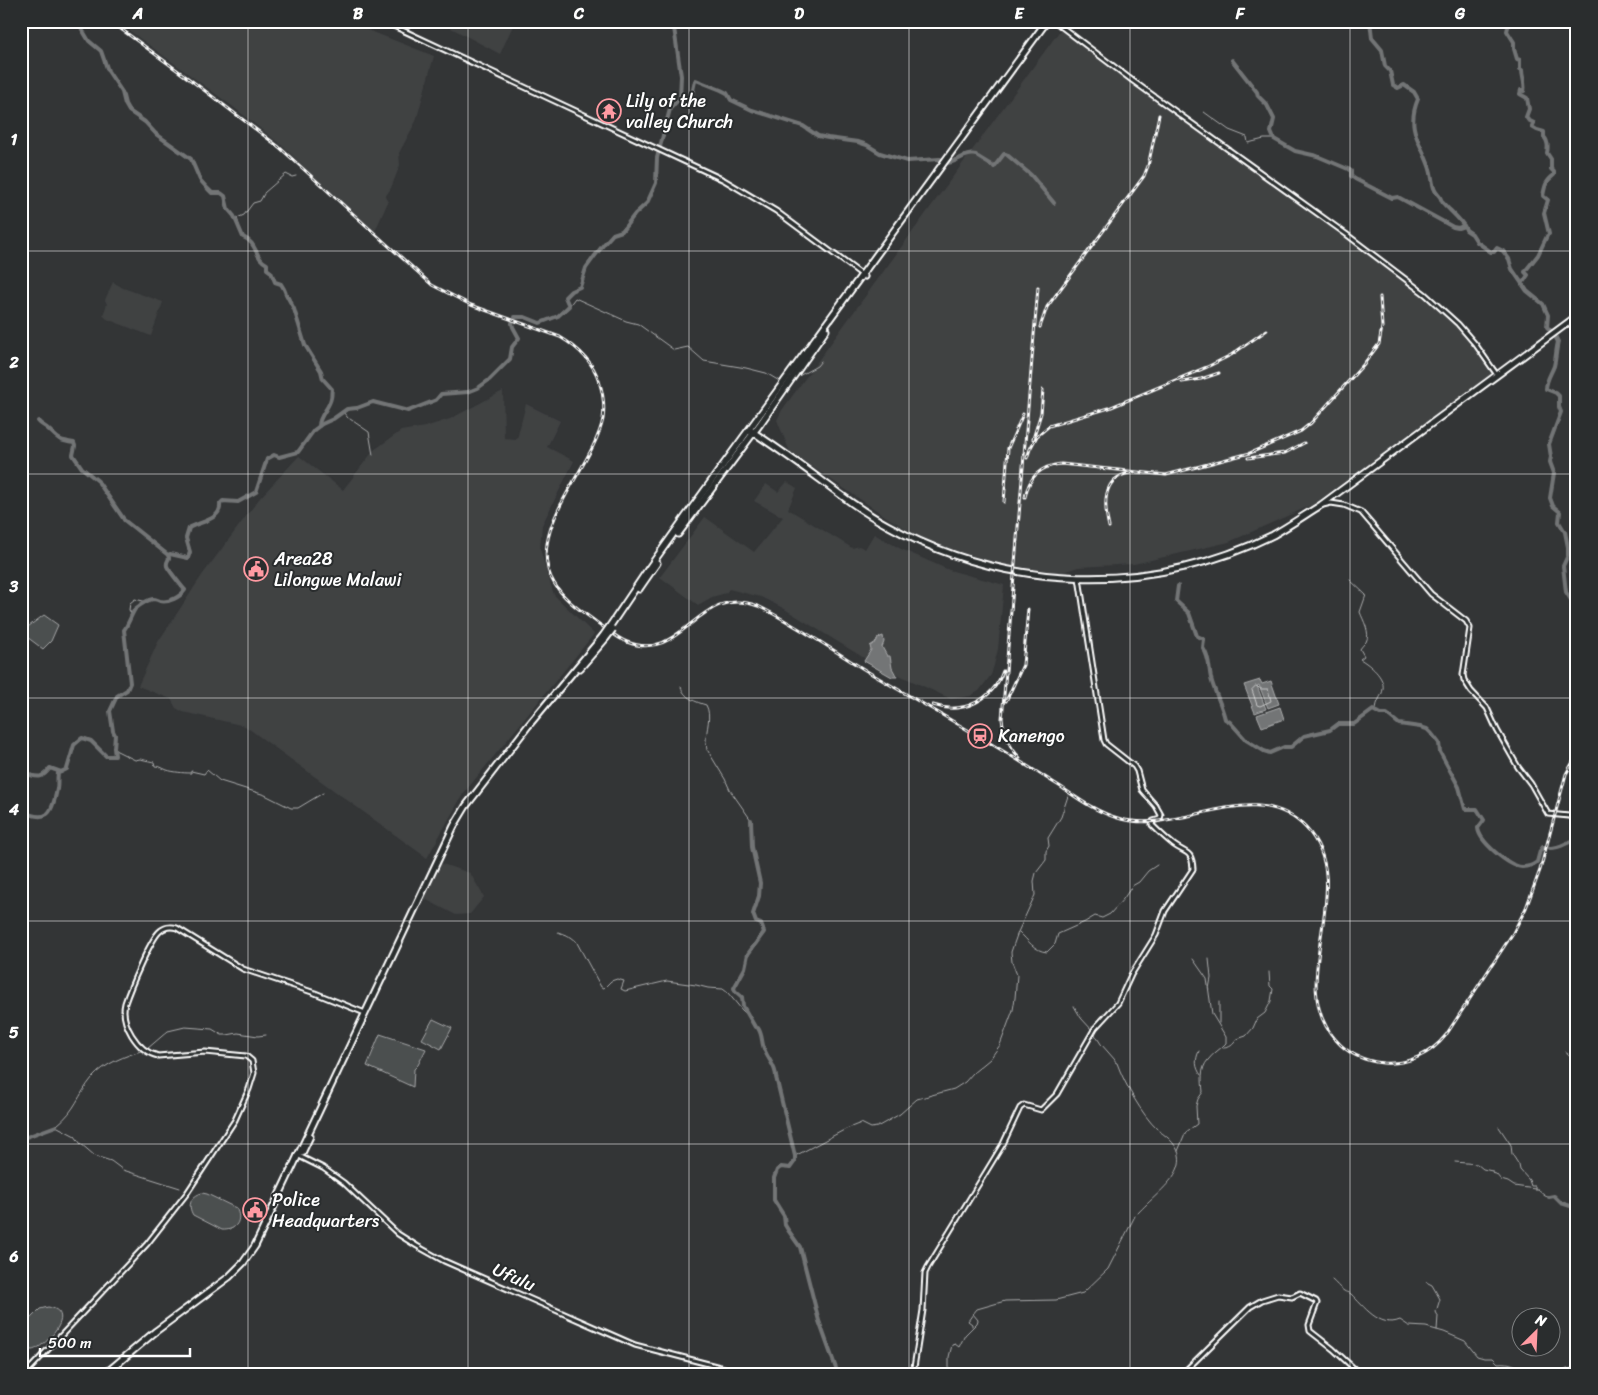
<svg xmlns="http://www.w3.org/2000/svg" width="1598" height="1395" font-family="Sriracha,sans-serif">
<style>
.built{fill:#404243}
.green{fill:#4c4f50;stroke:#a6a7a8}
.water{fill:#737576;stroke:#abacad}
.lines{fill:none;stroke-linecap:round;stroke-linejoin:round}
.shore{stroke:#c7c8c8;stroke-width:1}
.stream{stroke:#abacad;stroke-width:1}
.river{stroke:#737576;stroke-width:4}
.secondary-casing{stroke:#fff;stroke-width:7}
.highway-casing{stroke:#fff;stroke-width:9}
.secondary{stroke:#2a2d2e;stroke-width:3}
.highway{stroke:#2a2d2e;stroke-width:5}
.rail-casing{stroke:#fff;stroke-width:3}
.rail{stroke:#2a2d2e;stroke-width:1;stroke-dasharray:4;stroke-linecap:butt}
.highway-bridge-casing{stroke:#fff;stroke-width:9;stroke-linecap:butt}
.highway-bridge{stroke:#2a2d2e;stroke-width:5}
.grid{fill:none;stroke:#fff;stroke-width:1;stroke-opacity:0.55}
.labels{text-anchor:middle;stroke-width:4;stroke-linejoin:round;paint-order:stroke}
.poi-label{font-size:18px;fill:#fff;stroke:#2a2d2e;text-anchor:start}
.street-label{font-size:18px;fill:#fff;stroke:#2a2d2e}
.neatline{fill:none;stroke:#fff;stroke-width:2}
.grid-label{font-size:16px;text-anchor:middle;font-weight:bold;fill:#fff}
</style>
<rect width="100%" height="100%" fill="#333536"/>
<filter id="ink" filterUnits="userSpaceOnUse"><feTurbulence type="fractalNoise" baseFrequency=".02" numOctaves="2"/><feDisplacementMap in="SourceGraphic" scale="10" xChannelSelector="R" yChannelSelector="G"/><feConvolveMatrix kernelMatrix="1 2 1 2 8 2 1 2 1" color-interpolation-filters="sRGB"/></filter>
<g filter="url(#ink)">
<g class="built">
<path d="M116,21H345L434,56L416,121L399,153L400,165L391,188L385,197L388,202L375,231L317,180L286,149L232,106Z"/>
<path d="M438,21H515L500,54Z"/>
<path d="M1061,29L1424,295L1446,315L1467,339L1492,374L1314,504L1229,542L1134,564L1078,567L1060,573L1001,565L956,551L921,538L885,516L790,452L777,420L782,410Z"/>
<path d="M113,282L123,288L163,302L151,336L107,319L103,315L107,304L105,300Z"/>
<path d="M503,391L504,438L517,439L526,404L560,421L547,447L574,461L542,525L540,549L554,595L594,634L463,794L427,858L245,726L183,712L176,708L171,699L138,686L158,642L203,574L259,499L299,456L343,490L374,450L401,431L425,427L450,419Z"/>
<path d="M787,482L797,488L788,509L852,548L859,546L865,549L874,534L901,549L949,570L1004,585L998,649L994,665L991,675L979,691L970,696L951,699L869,661L783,608L761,597L729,589L726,593L712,597L698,605L660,577L705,517L754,552L783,517L754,501L766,484L778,492Z"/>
<path d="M439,863L470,873L484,897L470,914L456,915L423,898Z"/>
</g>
<g class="green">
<path d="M44,615L58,625L51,641L43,649L23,634L25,629Z"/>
<path d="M433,1019L452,1028L441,1049L422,1039Z"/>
<path d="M380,1034L426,1049L418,1065L414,1069L413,1087L367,1066Z"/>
<path d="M202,1193L207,1194L236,1208C243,1220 236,1231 222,1230L193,1215C187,1205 191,1196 202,1193Z"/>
<path d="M48,1307C80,1312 43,1349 32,1350C28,1350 25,1349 21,1346V1328L40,1309Z"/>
</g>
<g class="water">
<path d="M883,636L884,642L882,647L887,656H890L892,668L897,677H892L864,661L871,650L870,646L876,642L878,638Z"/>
<path d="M1260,680L1262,684L1271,681L1279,704L1268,708L1259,685L1257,686L1266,709L1255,713L1244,685Z"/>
<path d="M1280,707L1284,719L1262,727L1257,715Z"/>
</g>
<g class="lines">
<path class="shore" d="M1256,686L1261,689H1268L1271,701L1260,706L1257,705L1252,690Z"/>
<g class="stream">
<path d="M1204,112L1229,130L1247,137L1248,143L1264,139H1274"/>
<path d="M264,193L286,174L292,177L296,176"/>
<path d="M238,227L239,225L237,218L244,215L253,203L260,201L264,194"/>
<path d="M569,306L575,298L626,321L638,324L674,350L688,347L704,361L746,368L766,373L781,382"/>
<path d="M795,378L817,366L821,361"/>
<path d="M343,412L348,418"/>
<path d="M350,419L369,432L373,455"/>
<path d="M1350,580L1366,595L1360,612C1363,620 1371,633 1366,642C1364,644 1362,646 1360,649L1364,656L1360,659C1370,665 1385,677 1383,689C1382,697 1376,700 1376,711"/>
<path d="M128,625L131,613L129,610L130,603L135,599L147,602"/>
<path d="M681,687C684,698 696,702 706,705C712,716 706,729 706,741"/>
<path d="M706,742L707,750"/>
<path d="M115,750L135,760L140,759L154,762L155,766C160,766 162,768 167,770C173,772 183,773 191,773V771L204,774L207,770L220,781L265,795L291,808H298L323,793"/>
<path d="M708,751L725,779L730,790L751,820"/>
<path d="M558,932L571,937L576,941L601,987L604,988L611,981L617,979L624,981L621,989L625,991L667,981L696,985L708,988L723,989L728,993L742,1010L751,1018"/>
<path d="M1019,932C1028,940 1034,951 1047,952L1055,944L1058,934L1085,922L1095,916L1102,918L1110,914L1124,898L1132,886L1139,882L1148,871L1157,865"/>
<path d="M1209,989L1211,978L1209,959"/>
<path d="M1219,1002V1023"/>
<path d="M1074,1006L1081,1018L1092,1030"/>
<path d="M1094,1033L1101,1044L1115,1060V1062L1117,1063C1124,1083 1142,1115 1157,1129"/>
<path d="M1223,1048C1230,1048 1233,1045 1237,1039L1246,1036L1253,1028L1257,1019L1265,1013L1271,1001L1273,989L1270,986L1269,972"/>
<path d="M147,1049L168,1031L185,1027L212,1029L222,1035H227L238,1033L258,1036L266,1035"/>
<path d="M1199,1051C1195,1060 1195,1067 1201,1075"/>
<path d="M1565,1052L1577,1060"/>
<path d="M57,1125C76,1110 78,1095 92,1078C105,1063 125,1056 144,1050"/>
<path d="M56,1126L75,1136L80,1143L95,1156L111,1161L123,1170L180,1188"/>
<path d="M1499,1127L1511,1145L1512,1154L1519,1165L1520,1170L1529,1180L1531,1186H1535V1190H1538L1545,1196L1549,1197"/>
<path d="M1178,1151L1186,1132L1197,1124L1196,1106L1198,1099L1203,1092C1202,1081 1200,1069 1208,1060C1213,1053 1221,1049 1226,1043V1037L1212,1014L1207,979L1193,959"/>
<path d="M795,1156L846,1129L861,1123L871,1128L877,1127L900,1114L917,1099L954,1089L965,1082L973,1073L990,1059L1000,1045L1013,1010L1015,998L1017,975L1012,962L1011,952L1018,932L1035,895L1034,881L1036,873L1046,860V851L1049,846L1048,838L1061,817L1068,796"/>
<path d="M1455,1162L1477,1164L1483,1169L1492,1171V1173L1496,1174L1501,1180L1508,1182L1514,1186L1535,1189"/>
<path d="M1138,1213C1161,1188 1206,1162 1159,1131"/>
<path d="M1332,1280C1336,1283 1339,1288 1344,1291C1349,1294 1345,1290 1351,1294C1363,1305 1379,1329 1400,1320L1409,1326L1426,1327L1444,1332L1465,1341L1477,1356L1484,1358H1493L1498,1363C1511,1362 1513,1365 1524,1369C1531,1371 1538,1371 1545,1373L1548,1372L1560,1373L1567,1369L1577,1367"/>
<path d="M1426,1282L1432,1285L1440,1299L1436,1312L1438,1316L1437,1330"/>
<path d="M972,1326V1324L968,1321L973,1314"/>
<path d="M949,1374V1357L952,1345L955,1344L959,1347L965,1335L977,1323L978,1320L973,1314L977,1309L1005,1301L1056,1300L1083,1293L1108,1269L1135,1216"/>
</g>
<g class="river">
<path d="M77,21L89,41L101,51L108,71L122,92L125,104L129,111L145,122L156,134L191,159L200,180L208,189L212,193H221L225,196L228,209L234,216L243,237C258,243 254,258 267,264V269L271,272L275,282L281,284L284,289L286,294L294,309L305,345L321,371L323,379L332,389C331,392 332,395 331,398C329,409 319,415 319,426"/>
<path d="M1370,21L1372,38L1382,50L1385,66L1390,71L1393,85L1398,88L1404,85L1414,92L1418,99C1405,130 1422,143 1430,169C1432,175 1432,182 1434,188C1435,192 1438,194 1440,197C1442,200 1441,202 1444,204C1449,210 1464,222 1466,230L1472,234L1477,242L1491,252H1494L1497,248L1503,251L1509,259L1512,269L1527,291L1543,304L1548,315L1547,327L1552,332"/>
<path d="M1513,21L1509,23L1507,31L1514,42V49L1517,59L1520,60V69L1522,70C1522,78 1526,84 1524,91L1521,90L1520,94L1527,98L1529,109L1526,117L1528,120L1534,123L1532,127L1537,130L1544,132V137C1548,141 1548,148 1547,153L1551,159V169L1554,172V175C1545,182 1545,186 1543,196L1548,200L1544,213L1549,234"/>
<path d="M1232,60L1257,92L1258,96L1267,105L1274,119L1271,132L1274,139L1295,151L1317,156L1348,169L1351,171V176L1355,179L1392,198L1398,197L1453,227L1458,228L1464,226"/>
<path d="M680,98L689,101L691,99L695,81L696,80L721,90L727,93L731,100L752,110L803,126L818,136L828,138L858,142L867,145L880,153L907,161L940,159L943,161"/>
<path d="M978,157L991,165"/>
<path d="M946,163C957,163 965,152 976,155"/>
<path d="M994,167L1004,154H1006L1031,175L1054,203"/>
<path d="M1522,284L1528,275L1525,272L1526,270L1538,255L1547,236"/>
<path d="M515,317H525L540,323L558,316L569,306L565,297L571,291L580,287L586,268L594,257L604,244L613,234L622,231L635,214L647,203L656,183L657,158L670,109L680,98L681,76L673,21"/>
<path d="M1555,336L1558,342C1556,350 1556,358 1554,366C1551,374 1546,380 1546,389L1556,393L1559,396V407L1561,412L1549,444L1551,457L1550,462L1554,473L1550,498L1553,506L1560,512L1559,522L1565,532L1568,547V555L1563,566L1566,592L1577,609"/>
<path d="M38,421C41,425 45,426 48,429C60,440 57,440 74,443L75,446L73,455L82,468L98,481"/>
<path d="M99,483L123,518"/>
<path d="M124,520L168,555"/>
<path d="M1178,586L1176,601L1189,613L1197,636L1204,639L1203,648C1211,660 1208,669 1212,682C1216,695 1222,706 1225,719L1230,722L1246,740L1264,751L1270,753L1284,747H1291L1304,736L1330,730L1338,724H1354L1373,710L1380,714H1387L1399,724L1420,727L1427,729L1432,734L1439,743L1440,752L1459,787L1465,809H1477L1484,820L1478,828C1479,841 1508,866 1522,867C1527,867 1533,865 1537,862L1540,851L1543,847"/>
<path d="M1577,648V653"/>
<path d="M21,785L24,781V776L26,774C38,777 41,780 50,768L61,772L67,769L74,745L82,738L91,741L106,756H115L114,748L115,735L113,731L110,711L117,696L127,690L130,683L124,630C128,625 132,613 135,609C140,605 147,600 153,599C157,599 156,600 160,601C169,603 180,597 185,590C182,587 168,569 167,566C166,562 168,561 169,558L168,555L170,554L188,558L190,552L186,538L189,528C198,522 222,520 220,504L223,501L238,502L256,492L267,459L274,455L279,457L298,452L314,430L322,424L333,419L347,409L357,408L373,402L408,411L436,400L441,394L468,392L478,388L489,380L510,359L512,347L519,338L513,327L512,323"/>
<path d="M21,811C47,823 52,815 57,789C58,784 57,779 58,773L61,772"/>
<path d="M751,820L752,847L760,883L759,896L753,914L756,922L761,924L764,932L748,954L745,968L734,988L735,991L742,997L743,1006L755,1027"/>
<path d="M1550,848C1563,848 1566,841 1577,840"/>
<path d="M758,1028C763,1035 761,1043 765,1051C769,1061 776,1066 776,1077L795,1156V1161L790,1168L781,1167L777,1170L774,1178V1200L784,1216L785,1225L788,1230L800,1247L819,1321L838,1374"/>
<path d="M21,1139L56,1126"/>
<path d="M1549,1197L1554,1196L1561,1203L1577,1208"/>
</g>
<g class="secondary-casing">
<g id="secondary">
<path d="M383,21L724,180L776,211L865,277"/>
<path d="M1054,21L1133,81L1346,234L1425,294L1458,324L1476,345L1497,375"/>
<path d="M1323,505L1331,503L1344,505L1361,512L1431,594L1466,621L1470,628L1463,675L1464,680L1471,691L1487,708L1497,730L1518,767L1531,784L1548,814L1569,816L1577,819"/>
<path d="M297,1155L323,1168L344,1183L398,1234L417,1246L444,1261L635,1345L747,1374"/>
<path d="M25,1374L147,1244L187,1193L235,1120L249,1089L254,1073L252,1061L246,1056L205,1052L158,1056C137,1051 120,1023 125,1003C130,988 150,941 159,932C164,927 171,926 177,928L243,969L315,993L365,1013"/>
<path d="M913,1374L923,1310L925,1273L928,1267L1003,1144L1020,1108L1024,1105L1041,1110L1057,1094L1095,1028L1118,1003L1131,975L1156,935L1165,911L1193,869C1192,850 1186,854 1174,845C1169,841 1157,830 1152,825L1153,821L1160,819L1161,815L1156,806L1142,790L1137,771L1134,766L1106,744L1104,740L1079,578"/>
<path d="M1182,1374L1250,1307L1262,1300L1278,1295L1292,1297L1300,1293L1316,1301L1317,1303L1309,1325L1310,1331L1333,1349L1360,1374"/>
</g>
</g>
<g class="highway-casing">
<g id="highway">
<path d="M750,430C774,446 798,463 821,480C842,496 863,512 887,525C1006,591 1150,596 1273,535C1289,526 1305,515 1321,505L1577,316"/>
<path d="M678,534L760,424L826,330"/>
<path d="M639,589L657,563"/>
<path d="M610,626L649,568L686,516L1047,21"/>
<path d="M580,668L606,638"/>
<path d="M302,1153L310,1136"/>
<path d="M105,1374L156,1331L229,1277L243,1263L255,1246L454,826L466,806L528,726L603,636"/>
</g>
</g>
<use href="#secondary" class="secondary"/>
<use href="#highway" class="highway"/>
<g class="rail-casing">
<g id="rail">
<path d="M110,21L196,84L279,147L432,285L471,305L560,337C577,347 593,362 599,381C603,393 605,406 603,419C593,468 523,532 554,583C565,601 582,611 599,624C608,630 617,638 627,642C684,664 697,583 758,606C795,624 834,651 870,673C916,700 962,726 1008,754C1026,765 1043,776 1061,787C1080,800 1098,813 1121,819C1181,835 1256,775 1306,828C1361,887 1282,981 1336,1040C1348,1054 1365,1061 1383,1063C1408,1065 1431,1054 1446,1035L1513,933L1526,908L1540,870L1566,774L1577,755"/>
<path d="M1040,327L1047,307L1144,176L1148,166L1159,115"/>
<path d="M1182,382L1201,379L1219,373"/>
<path d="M1033,439L1041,413L1043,390"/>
<path d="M1027,458L1030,449L1037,436L1049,426L1109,408L1207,367L1231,355L1267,330"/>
<path d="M1248,458L1285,453L1304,443"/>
<path d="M1025,497C1029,477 1040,466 1061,464L1166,475L1250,453L1301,431L1311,423L1363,365L1379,344L1382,327L1380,297"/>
<path d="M1004,502L1008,448L1023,414"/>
<path d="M1109,527C1104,506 1101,478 1130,473"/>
<path d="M1006,701L1023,665L1028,609"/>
<path d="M933,705C963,715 993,700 1003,671"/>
<path d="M1020,758C1009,747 1004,734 1002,719L1038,287"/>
</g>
</g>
<use href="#rail" class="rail"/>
<g class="highway-bridge-casing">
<g id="highway-bridge">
<path d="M603,636L610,626"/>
<path d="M606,638L613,629"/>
</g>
</g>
<use href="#highway-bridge" class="highway-bridge"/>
</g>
</g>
<path class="grid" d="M248,21V1374M468,21V1374M689,21V1374M909,21V1374M1130,21V1374M1350,21V1374M21,251H1577M21,474H1577M21,698H1577M21,921H1577M21,1144H1577"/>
<defs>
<g id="temple-ring" transform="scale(1.25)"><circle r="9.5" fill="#2a2d2e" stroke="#ff9aa2" stroke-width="1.5"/><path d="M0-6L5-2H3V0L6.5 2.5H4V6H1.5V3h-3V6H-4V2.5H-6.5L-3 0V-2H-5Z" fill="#ff9aa2"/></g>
<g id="civic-ring" transform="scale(1.25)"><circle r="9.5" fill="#2a2d2e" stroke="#ff9aa2" stroke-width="1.5"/><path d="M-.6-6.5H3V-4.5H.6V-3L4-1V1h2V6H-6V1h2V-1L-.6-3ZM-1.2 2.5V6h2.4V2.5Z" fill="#ff9aa2"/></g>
<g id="station-ring" transform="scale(1.25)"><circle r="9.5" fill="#2a2d2e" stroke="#ff9aa2" stroke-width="1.5"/><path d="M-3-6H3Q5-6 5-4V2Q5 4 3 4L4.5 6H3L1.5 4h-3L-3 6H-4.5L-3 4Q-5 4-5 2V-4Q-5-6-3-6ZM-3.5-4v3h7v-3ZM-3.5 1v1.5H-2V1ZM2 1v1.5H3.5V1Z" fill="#ff9aa2"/></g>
</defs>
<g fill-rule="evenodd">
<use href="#temple-ring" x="609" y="111"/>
<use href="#civic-ring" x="256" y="569"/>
<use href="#station-ring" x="980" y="736"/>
<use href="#civic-ring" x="255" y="1210"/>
</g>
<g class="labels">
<g class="poi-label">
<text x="626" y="107">Lily of the<tspan x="626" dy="21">valley Church</tspan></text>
<text x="274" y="565">Area28<tspan x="274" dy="21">Lilongwe Malawi</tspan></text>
<text x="998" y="742">Kanengo</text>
<text x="272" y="1206">Police<tspan x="272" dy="21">Headquarters</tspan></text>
</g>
<g class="street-label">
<text transform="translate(514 1277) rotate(24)" y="6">Ufulu</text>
</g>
</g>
<rect width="1598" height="1395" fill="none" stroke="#2a2d2e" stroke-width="55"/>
<g transform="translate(1536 1332) rotate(24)"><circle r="24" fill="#2a2d2e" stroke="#7f8182"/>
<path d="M0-4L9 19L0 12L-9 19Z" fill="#ff9aa2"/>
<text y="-8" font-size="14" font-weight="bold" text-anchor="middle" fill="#ffffff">N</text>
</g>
<path d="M40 1348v8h150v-8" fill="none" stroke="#ffffff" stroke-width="2.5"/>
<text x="48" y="1348" font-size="15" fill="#ffffff" stroke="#2a2d2e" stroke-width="4" paint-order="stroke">500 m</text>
<rect x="28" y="28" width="1542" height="1340" class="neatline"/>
<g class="grid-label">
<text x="138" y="19">A</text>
<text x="358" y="19">B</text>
<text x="579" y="19">C</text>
<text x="799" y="19">D</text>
<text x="1019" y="19">E</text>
<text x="1240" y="19">F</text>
<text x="1460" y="19">G</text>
<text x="14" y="145">1</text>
<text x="14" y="368">2</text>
<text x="14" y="592">3</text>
<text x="14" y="815">4</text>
<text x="14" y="1038">5</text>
<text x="14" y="1262">6</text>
</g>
</svg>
